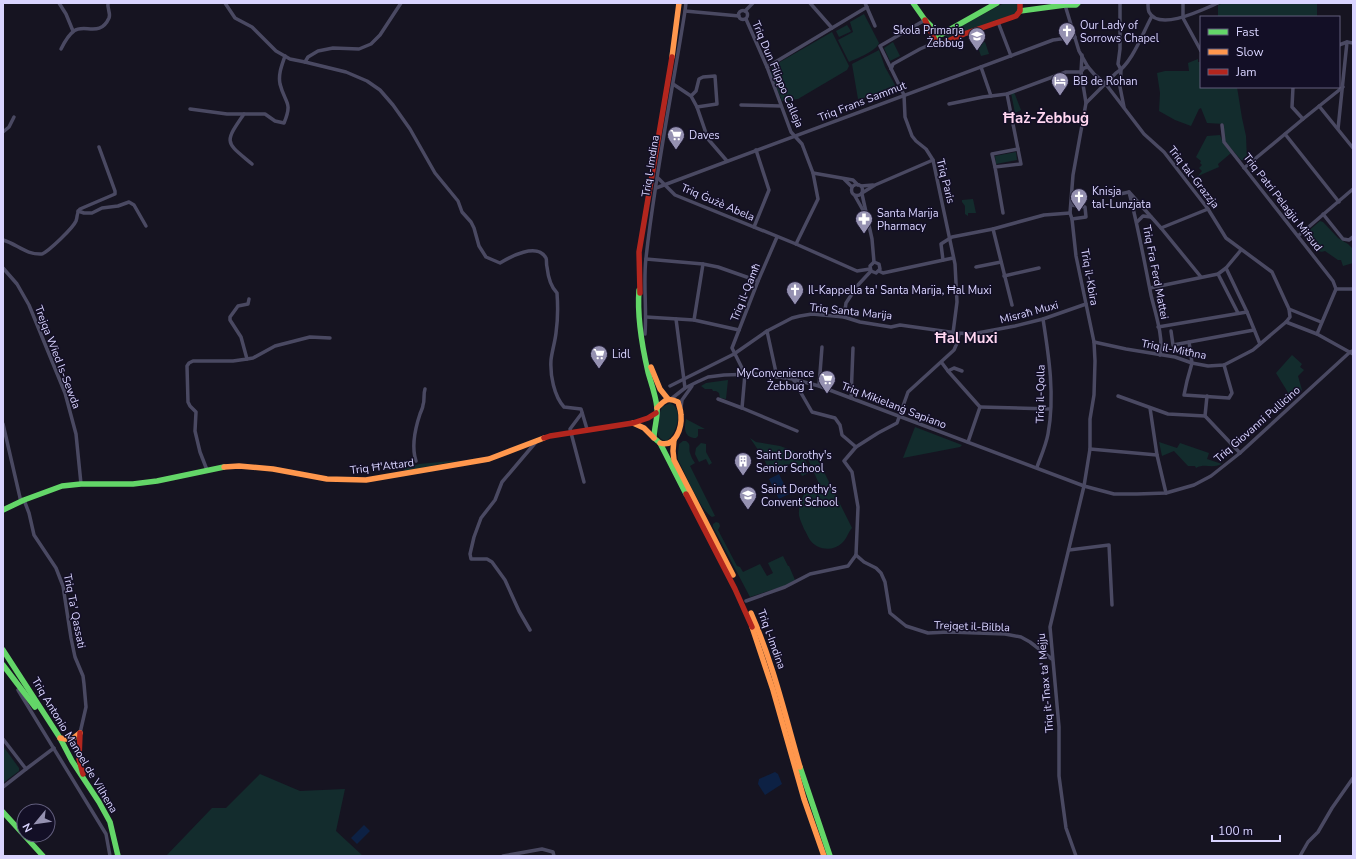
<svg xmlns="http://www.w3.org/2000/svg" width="1356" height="859" font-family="'Nunito Sans',sans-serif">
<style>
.green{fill:#132c2d}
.water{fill:#0d2144}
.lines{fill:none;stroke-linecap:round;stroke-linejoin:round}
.street{stroke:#4a4962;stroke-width:3.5}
.fast{stroke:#63d668;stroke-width:5.5}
.slow{stroke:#ff974d;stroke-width:5.5}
.jam{stroke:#b3261e;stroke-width:5.5}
.labels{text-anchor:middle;stroke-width:3;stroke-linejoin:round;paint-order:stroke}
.poi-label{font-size:11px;fill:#d9d4ff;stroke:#130f26;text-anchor:start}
.street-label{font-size:11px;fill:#d9d4ff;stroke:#130f26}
.district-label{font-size:15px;font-weight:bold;fill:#ffd6f0;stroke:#130f26}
</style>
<rect width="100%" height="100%" fill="#161421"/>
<g class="green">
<path d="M1004,3H1018V13L947,39L945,35Z"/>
<path d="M1224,3H1317V17H1218V5Z"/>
<path d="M864,14L879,43C876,51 858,58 849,62L838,40L853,32L850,22Z"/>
<path d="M847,25L851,31L850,32L839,37L836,31Z"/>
<path d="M832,32L849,66L847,70L798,99L782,101L770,72L773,66Z"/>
<path d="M893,42L900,56L890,61L884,48Z"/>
<path d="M985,42L989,54L981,56L977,44Z"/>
<path d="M879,50L885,67L895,85L897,90L858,99L852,64Z"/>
<path d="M1198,59V62H1201V87H1237L1242,118L1246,136L1247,161L1241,160L1224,140V124L1207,123L1201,108L1199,109L1191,126L1175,120L1159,111L1160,93L1157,73L1165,71H1189L1188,63Z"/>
<path d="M1014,92L1021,110L1015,113L1011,93Z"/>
<path d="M1220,135L1223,143L1231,153L1218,164L1219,167L1198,176L1202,171L1199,168L1202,165L1200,163L1201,161L1196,157L1207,136Z"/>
<path d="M1016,152L1017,160L996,164L995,156Z"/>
<path d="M973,199L976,213H968V216L965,214V206L962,202V200Z"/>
<path d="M1320,221L1323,222L1338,238L1348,244L1353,249V263L1343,266L1341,260H1338L1325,251C1316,255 1310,243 1305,237V234Z"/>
<path d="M1292,355L1302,364L1300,367L1304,370L1298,376L1302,390L1288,403L1284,397L1289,394L1276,373Z"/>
<path d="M728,380L726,399L720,398L719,393L716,391H713L712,389H705L701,386L706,383Z"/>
<path d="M670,403C684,408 677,435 666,441C651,438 658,417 662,407Z"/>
<path d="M686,419L705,429H698V436L696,438C684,438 684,428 686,419Z"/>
<path d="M915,427L962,445L960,447L903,458Z"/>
<path d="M750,438L756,442L780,446L807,456L804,458L811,472L802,476L795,462L770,472L763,457Z"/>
<path d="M683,441H686C692,445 688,448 690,453C691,457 693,460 695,463L690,466L715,516L712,517C700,510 686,474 678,460V452L679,444Z"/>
<path d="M1159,442L1177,448L1180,443L1209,453L1207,459L1222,464C1211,469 1205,463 1196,468L1195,466H1188L1174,451L1162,456Z"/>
<path d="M701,443L706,444V452L712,463L709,465L706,459L699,462L695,454L696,448Z"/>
<path d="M816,456L852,528C848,532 847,539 842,543C833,552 817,550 810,540C808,537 806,532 804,529C802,523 798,517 799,511C799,505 802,499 804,494L815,489L827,492L824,485L820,486L808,459Z"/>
<path d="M462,460L405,471L404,469L419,464Z"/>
<path d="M716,522L719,523L720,526L718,530L737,566L740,567L743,572L760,564L767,576L773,573L768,563L783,556L788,566H789L795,580L784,586L750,597L713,527V524Z"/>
<path d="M3,746L19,768V771L3,783Z"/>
<path d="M260,774L300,791L345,789L336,831L363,856H166L212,808H226Z"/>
</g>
<g class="water">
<path d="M779,474L789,494L779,499L769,479Z"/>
<path d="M775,772L778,774L782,784L765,795L758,784L759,779Z"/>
<path d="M364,825L370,831L357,844L351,838Z"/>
</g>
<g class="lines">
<g class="street">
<path d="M59,3L66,14L73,31"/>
<path d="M225,3L235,18L252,27L276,51L290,59L305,62L308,57L318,51L333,48L359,49L371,44L380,35L401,3"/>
<path d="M810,3L832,28"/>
<path d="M865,3L875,26"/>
<path d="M1120,3V49L1118,64L1121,70L1120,87L1124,107"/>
<path d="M1148,3C1148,6 1148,10 1149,12C1159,32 1204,9 1218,3"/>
<path d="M1183,3V18L1201,51"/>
<path d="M1065,5L1079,51L1088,67L1094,74L1105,83L1144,134L1164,152L1208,209L1226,238L1272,272L1289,309L1290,317L1286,322L1253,350L1224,365L1208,366L1192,363L1175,357L1126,349L1094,342"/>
<circle cx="743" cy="15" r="4.5"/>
<path d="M685,11L739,16"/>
<path d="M745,11L753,3"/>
<path d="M746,19L767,67L791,132L802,144L813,173L818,199L796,244"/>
<path d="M925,20L880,46L904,95L905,117L912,136L916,141L926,149L933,160L955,264L957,302L953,333"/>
<path d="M998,22L1011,56"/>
<path d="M1339,45L1347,42L1353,43"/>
<path d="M61,49C64,43 68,35 74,31C84,23 100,38 109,18C111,13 107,9 108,3"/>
<path d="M305,62L346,72L367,81L380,90L393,105L410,129L435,173L458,201L462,212L471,222L474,228L479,246L486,257L500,263C510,257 537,242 546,258C547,260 546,264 547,267C548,276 551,287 557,293C558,306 558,319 556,333C555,342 552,351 551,360C550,375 554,396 564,407L581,409L587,429"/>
<path d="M767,67L867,7"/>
<path d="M981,67L991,96"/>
<path d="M891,69L893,64L920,49L936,42"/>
<path d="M673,84L691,96L697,107L708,139L727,161"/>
<path d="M1293,87L1292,107L1303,119"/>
<path d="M691,96L696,91L699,79L703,77L715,76L717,104L697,107"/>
<path d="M1086,103L1116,73C1132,64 1143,32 1152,16"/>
<path d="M949,104L983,97L1007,94L1066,72H1081L1084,68L1088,67"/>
<path d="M741,105L781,106"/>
<path d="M1319,106L1353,148"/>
<path d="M190,109L227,114H244"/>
<path d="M1222,125L1224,142L1333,281L1336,289"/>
<path d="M1338,129L1347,42"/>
<path d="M3,132L9,127L14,117"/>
<path d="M1285,134L1339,202"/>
<path d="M252,164C226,142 223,144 244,114H265L275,121L284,123C293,101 285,104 280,84C278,74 282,65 285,56"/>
<path d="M995,167L992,154L1018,149"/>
<path d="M1244,168L1303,119L1343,87"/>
<path d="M813,173L853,180L858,185"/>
<path d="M658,178L675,195L796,244L857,271L870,269"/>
<path d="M844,179L852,187"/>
<circle cx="857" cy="190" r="5.5"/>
<path d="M861,186L873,185"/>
<path d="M656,188L1053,40L1075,37"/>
<path d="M1129,192C1138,226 1144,260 1151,295C1155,312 1164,338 1160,355"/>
<path d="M862,193L875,185L933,160"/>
<path d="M1130,193L1161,228L1201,277"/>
<path d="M862,194L872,239L874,262"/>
<path d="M1120,194L1129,192"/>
<path d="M855,196L864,212"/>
<path d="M1071,205L1085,207L1086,217L1072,219"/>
<path d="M78,211L84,213H92L102,208L118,206L129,202L134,205L146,226"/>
<path d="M1003,213L995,167L1021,164L1007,94"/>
<path d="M1323,214L1343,239L1349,240L1353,237"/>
<path d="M1137,222L1143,216L1151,217"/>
<path d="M754,227L769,190L756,150"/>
<path d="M1161,228L1208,209"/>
<path d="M993,229L1012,305"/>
<path d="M1298,236L1353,189"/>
<path d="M3,240C17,244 26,255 42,254C49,251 73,228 76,221C78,216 76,213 80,209L115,194V191L99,147"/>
<path d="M646,259L703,264L718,267L758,281"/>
<path d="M943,260L941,244L944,242L952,237L993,229L1044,215L1070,213"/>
<path d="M976,267L1001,262"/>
<path d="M3,268L17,284L29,305L65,393L76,434L81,484"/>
<path d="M1226,268L1247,312L1260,344"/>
<path d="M871,271L876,273L880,269L879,264L874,262"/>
<path d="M879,271L883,273L953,258"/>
<path d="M1218,274L1238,313"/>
<path d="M1004,276L1039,268"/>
<path d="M1150,288L1218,274L1226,268L1241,250"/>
<path d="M1336,289H1353"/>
<path d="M1289,309L1321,322"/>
<path d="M646,317L694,320L739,330"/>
<path d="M844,317L846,303L858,285L871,271L870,266L874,262"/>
<path d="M676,319L685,388"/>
<path d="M694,320L703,264"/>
<path d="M1286,322L1317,334L1353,354"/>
<path d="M1158,327L1247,312"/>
<path d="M767,331L777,377"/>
<path d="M1171,331L1173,345L1254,330"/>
<path d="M645,334C647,309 643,283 646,258C655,175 672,93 685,11L686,3"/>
<path d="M1317,334L1336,289"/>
<path d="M1189,342L1192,363L1187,381L1184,395L1229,398L1232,393L1224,365"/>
<path d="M247,359L253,358L275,346L310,337L330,338"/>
<path d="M942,363L948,371L980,407L968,442"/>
<path d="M948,371L954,368L962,371"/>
<path d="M793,379L812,412L835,418L840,425L842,435L856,447"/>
<path d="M670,386L734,354L767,331L792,318L800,316L812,314L844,317L860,322L891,327L900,325L957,333L972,334L1015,326L1043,319L1086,304"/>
<path d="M819,386L822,347"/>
<path d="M1118,396L1168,414L1205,416L1240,453"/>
<path d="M851,398L853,348"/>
<path d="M671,399L685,388L697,382L708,377L724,375L755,374L793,379L819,386L1084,486L1114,494H1137L1166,493L1194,485L1211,476L1240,453L1350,352L1353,351"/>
<path d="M718,399L742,408L797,431"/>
<path d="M681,407L682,400L692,386"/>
<path d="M980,407L1050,409"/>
<path d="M742,408L745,374L732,348L758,281L777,237"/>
<path d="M1150,408L1157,455L1166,493"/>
<path d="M582,413L570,429L584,482"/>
<path d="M1205,416L1207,396"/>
<path d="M3,424L21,502"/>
<path d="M1090,449L1157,455"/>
<path d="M416,461C411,446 415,429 420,414C421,411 423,408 423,405C425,400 423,395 425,389"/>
<path d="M1037,467C1041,456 1046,445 1048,434C1055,396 1049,357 1043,319"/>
<path d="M207,470L200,452L195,431L196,412L190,406L188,402L187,366L189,363L193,361H233L247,359L241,337L230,320V317L238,306L248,304L249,299"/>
<path d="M24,500L29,513L34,535L56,568L63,586L71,638L75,657L83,676L84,684L86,707L80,733"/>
<path d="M1069,550L1109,545L1112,605"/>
<path d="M856,555L858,507L852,472L844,461L856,447L878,433L897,423L908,392L954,350L957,343L959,334"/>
<path d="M856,555L864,562L876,568L881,573L885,582L890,613L906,626L928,633L949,632L1005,634L1021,637L1030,642L1052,659"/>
<path d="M746,601L785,587L810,574L848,566L856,555"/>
<path d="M530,630L519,611L505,580L492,562L487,559H471L470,554L474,537L481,518L495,500L502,482L536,442"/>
<path d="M18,690L106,834L110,856"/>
<path d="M3,739L26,769"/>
<path d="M3,787L26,769L54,748"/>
<path d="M503,856L542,849L553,852L554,856"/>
<path d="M1076,856L1066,828L1059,776V727L1050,627L1084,486L1090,449V419L1094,395L1095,361L1094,342L1076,256L1072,219L1070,213L1073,175L1086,103L1081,72L1082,55"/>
<path d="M1300,856L1308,842L1318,832L1332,808L1353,778"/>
</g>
<g class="fast">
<path d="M913,3L925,20L939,34"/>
<path d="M1020,11L1065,5H1076L1078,3"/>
<path d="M935,39L937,35L942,34L997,3"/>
<path d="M639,290C637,316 642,346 648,372C651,383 656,396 657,408C658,417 654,428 654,438L660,443L686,494"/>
<path d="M3,510L24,500L62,486L81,484H133L157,481L224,467"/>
<path d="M3,650L60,738L72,761L99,802L110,822L118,856"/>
<path d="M3,665L35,707"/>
<path d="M800,767L830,856"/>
<path d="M3,812L43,856"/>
</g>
<g class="slow">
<path d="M672,57L679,3"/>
<path d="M651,367L660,389L668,399"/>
<path d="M657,408C665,400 667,397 678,402C679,406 681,410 681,415C682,427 676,448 660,443"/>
<path d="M633,423L644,428L654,438"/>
<path d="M674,439L673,451L674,460L733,575"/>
<path d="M224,467L239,466L273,469L327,479L366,480L489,459L544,438"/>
<path d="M751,613C773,663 785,715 800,767"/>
<path d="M752,627L773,690L804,799L824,856"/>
<path d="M60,738L71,740L80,733"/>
</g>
<g class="jam">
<path d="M925,20L936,42L941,44L964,34L1016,16L1020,11V3"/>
<path d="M640,293L639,252L672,57"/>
<path d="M544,438L550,436L633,423L648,418L656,413"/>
<path d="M686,494L735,589L752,627"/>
<path d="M80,733L79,759L83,774"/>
</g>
</g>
<defs>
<g id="church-pin" transform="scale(0.9)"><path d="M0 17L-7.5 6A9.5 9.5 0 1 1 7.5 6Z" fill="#9591b1" stroke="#130f26"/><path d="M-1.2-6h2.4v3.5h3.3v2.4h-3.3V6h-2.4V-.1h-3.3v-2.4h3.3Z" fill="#fff"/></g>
<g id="school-pin" transform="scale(0.9)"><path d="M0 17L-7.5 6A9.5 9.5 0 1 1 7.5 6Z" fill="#9591b1" stroke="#130f26"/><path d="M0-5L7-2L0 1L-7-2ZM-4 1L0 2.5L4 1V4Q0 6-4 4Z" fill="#fff"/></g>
<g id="hotel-pin" transform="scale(0.9)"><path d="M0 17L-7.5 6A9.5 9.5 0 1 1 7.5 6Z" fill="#9591b1" stroke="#130f26"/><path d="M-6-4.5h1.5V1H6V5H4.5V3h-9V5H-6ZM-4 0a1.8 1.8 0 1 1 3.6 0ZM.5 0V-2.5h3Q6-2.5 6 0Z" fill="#fff"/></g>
<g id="supermarket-pin" transform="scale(0.9)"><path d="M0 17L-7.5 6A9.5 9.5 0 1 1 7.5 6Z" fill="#9591b1" stroke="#130f26"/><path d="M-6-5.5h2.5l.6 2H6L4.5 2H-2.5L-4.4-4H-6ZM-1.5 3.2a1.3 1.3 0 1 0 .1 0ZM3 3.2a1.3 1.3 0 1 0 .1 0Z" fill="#fff"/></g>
<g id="pharmacy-pin" transform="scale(0.9)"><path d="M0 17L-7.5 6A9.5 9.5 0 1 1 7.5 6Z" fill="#9591b1" stroke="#130f26"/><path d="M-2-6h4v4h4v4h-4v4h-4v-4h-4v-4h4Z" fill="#fff"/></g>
<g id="building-pin" transform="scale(0.9)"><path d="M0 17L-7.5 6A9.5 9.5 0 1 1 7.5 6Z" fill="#9591b1" stroke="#130f26"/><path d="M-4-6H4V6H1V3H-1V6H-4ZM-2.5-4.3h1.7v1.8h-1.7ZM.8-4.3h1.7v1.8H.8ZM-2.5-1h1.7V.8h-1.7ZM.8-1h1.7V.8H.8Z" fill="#fff"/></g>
</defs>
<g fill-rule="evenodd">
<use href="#church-pin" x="1067" y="31"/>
<use href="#school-pin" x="977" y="36"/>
<use href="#hotel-pin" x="1060" y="81"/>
<use href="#supermarket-pin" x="676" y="135"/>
<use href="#church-pin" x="1079" y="197"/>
<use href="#pharmacy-pin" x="864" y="219"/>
<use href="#church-pin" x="795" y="290"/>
<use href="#supermarket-pin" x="599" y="354"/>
<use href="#supermarket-pin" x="827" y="379"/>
<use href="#building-pin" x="743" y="461"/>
<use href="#school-pin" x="748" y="495"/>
</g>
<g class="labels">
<g class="poi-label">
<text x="1080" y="29">Our Lady of<tspan x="1080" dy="13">Sorrows Chapel</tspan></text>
<text x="964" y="34" text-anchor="end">Skola Primarja<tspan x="964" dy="13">Żebbuġ</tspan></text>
<text x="1073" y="85">BB de Rohan</text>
<text x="689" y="139">Daves</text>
<text x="1092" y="195">Knisja<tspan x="1092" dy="13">tal-Lunzjata</tspan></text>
<text x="877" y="217">Santa Marija<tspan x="877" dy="13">Pharmacy</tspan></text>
<text x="808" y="294">Il-Kappella ta' Santa Marija, Ħal Muxi</text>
<text x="612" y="358">Lidl</text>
<text x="814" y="377" text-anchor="end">MyConvenience<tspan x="814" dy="13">Żebbuġ 1</tspan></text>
<text x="756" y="459">Saint Dorothy's<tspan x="756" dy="13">Senior School</tspan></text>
<text x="761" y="493">Saint Dorothy's<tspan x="761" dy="13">Convent School</tspan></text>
</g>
<g class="street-label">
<text transform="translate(778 74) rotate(67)" y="4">Triq Dun Filippo Calleja</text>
<text transform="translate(862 101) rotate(-21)" y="4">Triq Frans Sammut</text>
<text transform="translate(650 166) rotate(-81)" y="4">Triq l-Imdina</text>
<text transform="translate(1194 177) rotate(52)" y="4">Triq tal-Grazzja</text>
<text transform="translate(946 181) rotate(76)" y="4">Triq Paris</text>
<text transform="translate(718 202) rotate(23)" y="4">Triq Ġużè Abela</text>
<text transform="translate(1283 202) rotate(52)" y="4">Triq Patri Pelaġju Mifsud</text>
<text transform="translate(1156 272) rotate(79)" y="4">Triq Fra Ferd Mattei</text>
<text transform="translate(1090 277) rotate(80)" y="4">Triq il-Kbira</text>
<text transform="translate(745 292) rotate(-68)" y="4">Triq il-Qamħ</text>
<text transform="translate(851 311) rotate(6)" y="4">Triq Santa Marija</text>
<text transform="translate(1029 312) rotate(-15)" y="4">Misraħ Muxi</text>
<text transform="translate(1174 349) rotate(11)" y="4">Triq il-Mitħna</text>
<text transform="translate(58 357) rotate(69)" y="4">Trejqa Wied Is-Sewda</text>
<text transform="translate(1040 394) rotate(-89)" y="4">Triq il-Qolla</text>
<text transform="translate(894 405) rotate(21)" y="4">Triq Mikielanġ Sapiano</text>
<text transform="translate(1257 424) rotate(-41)" y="4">Triq Giovanni Pullicino</text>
<text transform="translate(382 466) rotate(-7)" y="4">Triq Ħ'Attard</text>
<text transform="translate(75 611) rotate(79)" y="4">Triq Ta' Qassati</text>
<text transform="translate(972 626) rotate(2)" y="4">Trejqet il-Bilbla</text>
<text transform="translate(772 639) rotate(70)" y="4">Triq l-Imdina</text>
<text transform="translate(1045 683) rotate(-95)" y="4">Triq it-Tnax ta' Mejju</text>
<text transform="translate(75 745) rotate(59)" y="4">Triq Antonio Manoel de Vilhena</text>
</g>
<g class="district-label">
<text x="1046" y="123">Ħaż-Żebbuġ</text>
<text x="966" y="343">Ħal Muxi</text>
</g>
</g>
<rect width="1356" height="859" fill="none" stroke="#d9d4ff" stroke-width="8"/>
<rect x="1200" y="16" width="140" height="72" fill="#130f26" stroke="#625e7d"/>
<rect x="1208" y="29" width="20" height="6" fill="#63d668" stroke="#625e7d"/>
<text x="1236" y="36" font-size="12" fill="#d9d4ff">Fast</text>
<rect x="1208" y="49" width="20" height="6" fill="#ff974d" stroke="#625e7d"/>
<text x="1236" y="56" font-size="12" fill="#d9d4ff">Slow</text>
<rect x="1208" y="69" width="20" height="6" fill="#b3261e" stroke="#625e7d"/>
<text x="1236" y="76" font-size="12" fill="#d9d4ff">Jam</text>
<g transform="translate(36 823) rotate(241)"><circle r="19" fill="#130f26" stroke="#625e7d"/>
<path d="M0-3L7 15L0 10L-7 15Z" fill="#9591b1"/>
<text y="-6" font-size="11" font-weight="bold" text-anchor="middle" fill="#d9d4ff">N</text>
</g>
<path d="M1212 835v6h68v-6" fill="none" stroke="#d9d4ff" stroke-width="2"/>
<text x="1218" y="835" font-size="12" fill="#d9d4ff" stroke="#130f26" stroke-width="3" paint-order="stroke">100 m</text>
</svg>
